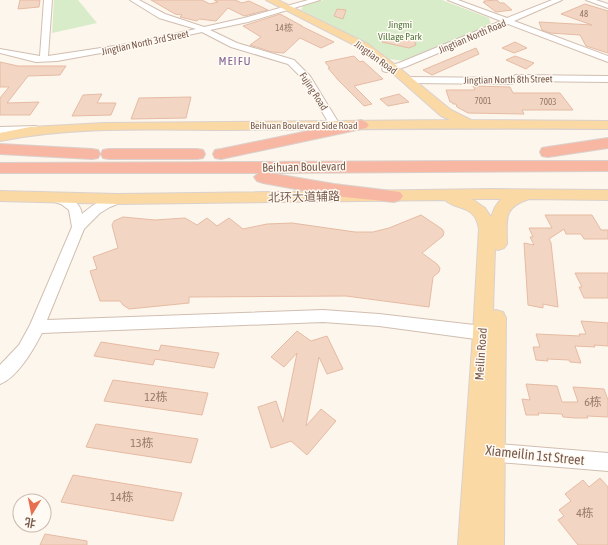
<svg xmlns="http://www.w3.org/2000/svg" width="608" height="545" font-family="'Asap Condensed','Noto Sans SC',sans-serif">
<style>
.green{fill:#d8ecc9}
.building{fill:#f3d5c3;stroke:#e6bba3}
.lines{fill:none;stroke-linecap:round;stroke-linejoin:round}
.minor-casing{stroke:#d1beb0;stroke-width:2}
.major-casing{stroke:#dad1cd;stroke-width:2}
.highway-casing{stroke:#dad1cd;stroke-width:2}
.minor{fill:#fff;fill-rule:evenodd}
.major{fill:#fbd9a5;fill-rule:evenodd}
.highway{fill:#f7b7a3;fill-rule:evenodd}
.labels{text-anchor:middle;stroke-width:3;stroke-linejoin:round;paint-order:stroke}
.far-number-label{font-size:9px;fill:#987a6a}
.far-park-label{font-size:10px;fill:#537a41;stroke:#fffaf3}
.far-street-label{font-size:10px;fill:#7a5c4d;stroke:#fffaf3}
.far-quarter-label{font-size:12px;letter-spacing:1px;fill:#846695;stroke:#fffaf3}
.street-label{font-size:12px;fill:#7a5c4d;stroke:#fffaf3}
.near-number-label{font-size:12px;fill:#987a6a}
.near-street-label{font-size:14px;fill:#7a5c4d;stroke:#fffaf3}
</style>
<rect width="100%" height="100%" fill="#fdf6ec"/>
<g class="green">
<path d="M54,0H78L97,23L52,33Z"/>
<path d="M324,0H442L489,18L491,25L404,61L389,59L375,48L357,38L301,10L303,6Z"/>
</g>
<g class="building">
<path d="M20,0H40L39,7L18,9Z"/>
<path d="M151,0H202L210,4L218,2L214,0H235L242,3L249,1L268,10L244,16L228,8L216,21L199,19L197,21L180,17L182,15L175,14Z"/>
<path d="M497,0L500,3H504L512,10L496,12L483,2H485L484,1Z"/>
<path d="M585,4L608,11V53L586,46L580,35L550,33L542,30L539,22L592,25L561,14Z"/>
<path d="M337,9L346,10L343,19L334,16Z"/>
<path d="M280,14L302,26H301L334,42L321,48L300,38L284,53L272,52L250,45L261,37L243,26Z"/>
<path d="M407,38H413L416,45L409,48L382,42Z"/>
<path d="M515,42L527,48L514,53L502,48Z"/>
<path d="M476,48L479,54L432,75L423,70Z"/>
<path d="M354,56L360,62L363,61L383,79L354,86L372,104L364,106L339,81L328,68H330L325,62Z"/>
<path d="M515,56L534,63L526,69L506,60Z"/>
<path d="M0,62L18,66H66L60,75L28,76L7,103L39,102L30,115H0V98L9,87H0Z"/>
<path d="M473,86L510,87L513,93H560L573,110H522L524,114L468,113L457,107L456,104H453L452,102H450L446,90H475Z"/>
<path d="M102,94L97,103H116L111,115L72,116L83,95Z"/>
<path d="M399,94L409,102L388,106L380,99Z"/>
<path d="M191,97L186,118L131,119L139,98Z"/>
<path d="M421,215L442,229L444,232L443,236L422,253L437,264L440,268L439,272L433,277L429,307L346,296L189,297V303L129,309L123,305L120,301H100L90,271L97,269L93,257L118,248L112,225L114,221L123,217L155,220L185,218L197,225L207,218L217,226L229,218L243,229L267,224L292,223L355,232H373L389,228Z"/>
<path d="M545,215H592L601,230H608V239H584L581,234H566L564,229L549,239L551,243L558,307L543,304V308L528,305L524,243L534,245L530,237H533L529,228H552Z"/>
<path d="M575,273H608V298H584L579,287H582Z"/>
<path d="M581,321L608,323V346L594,345L595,347L575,346L581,363L570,362L569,360L547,359L548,361L536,360L533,347H540L536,334L580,336L579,334H586Z"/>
<path d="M297,331L311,341L327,336L343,369L327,374L319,357L306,426L321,409L336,421L307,455L291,441L271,448L258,407L276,401L283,422L297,353L284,367L271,357Z"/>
<path d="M101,342L159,351L161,345L219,353L214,368L155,359L153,365L94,356Z"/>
<path d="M113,380L208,393L202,415L104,401Z"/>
<path d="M526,384L557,386L562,402H578L573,387L604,389L608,400V417L587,416L588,418H575L563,417L562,414L538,413L539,415H526L522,399L530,400Z"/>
<path d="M96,424L198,439L191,463L86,447Z"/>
<path d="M73,475L182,493L173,521L61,502Z"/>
<path d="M600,478L608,487V545H578L558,520L564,516L559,510L571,501L565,494L583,480L589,487Z"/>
<path d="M45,534L87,541V545H40Z"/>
</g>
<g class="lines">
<g class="minor-casing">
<g id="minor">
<path d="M44,0H52L48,56L134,43L196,29L159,18L130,0H139L165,14L204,27L244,18L308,0H320L248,22L210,30L237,43L294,60L310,76L340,125L339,127H331L303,79L288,64L231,47L202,32L134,47L57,61L36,62L0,53V49L40,56Z"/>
<path d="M448,0H458L507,18L552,0H562L514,21L608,56V62L508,24L405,67L386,72L383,71L382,69L383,67L399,63L501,21Z"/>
<path d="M586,0H596L608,4V8Z"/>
<path d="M516,75L608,76V82L518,81L512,84L407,83L402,80L407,77L510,78Z"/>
<path d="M36,126L41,129L40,131L0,133V127Z"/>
<path d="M55,194C67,197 80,200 82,214C92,206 109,192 122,196L124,199L122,202L110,207L100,213L84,229L47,320L323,310L379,314L483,326L488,328L491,333L488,338L483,340L379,326L323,322L42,333C33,350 18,377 0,384V365L19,345L30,325L72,227L69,210L61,204L51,201L49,198L51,195Z"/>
<path d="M487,443L608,453V471L487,461L480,459L478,452L480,445Z"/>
</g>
</g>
<g class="major-casing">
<g id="major">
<path d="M266,0H278L368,44L397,66L451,110L471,120L608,121V129C482,128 355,129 229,130C153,130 74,126 0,141V133L30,127L105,123L450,120L441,116L389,70L360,48Z"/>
<path d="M493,189L608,190V200L529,199C502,208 507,219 507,244L504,248L498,250L495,249L493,311L496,310L503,312L506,318L504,545H458L473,333L479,229C475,204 457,211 445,200L118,204L0,201V191L118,194ZM472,199H501L495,207L491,217L485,208Z"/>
</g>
</g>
<g class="highway-casing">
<g id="highway">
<path d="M361,120L366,122L369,125L366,128L221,159L215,158L213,154L215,150L221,149Z"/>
<path d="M608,138V148L548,157L542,156L540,152L542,148L548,147Z"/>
<path d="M0,144L92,149L98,150L100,154L98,158L92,159L0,154Z"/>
<path d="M109,149H197L203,150L205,154L203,158L197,159H109L103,158L101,154L103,150Z"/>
<path d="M456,161H608V171L269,173L334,184L400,192L403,196L400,200L394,202L334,196L263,183L257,181L254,177L259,173H0V163Z"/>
</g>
</g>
<use href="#minor" class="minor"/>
<use href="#major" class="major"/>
<use href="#highway" class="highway"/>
</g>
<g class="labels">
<g class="far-number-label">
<text x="584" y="17">48</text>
<text x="284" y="31">14栋</text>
<text x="483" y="104">7001</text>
<text x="548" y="105">7003</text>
</g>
<g class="far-park-label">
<text x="400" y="28">Jingmi<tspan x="400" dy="12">Village Park</tspan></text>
</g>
<g class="far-street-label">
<text transform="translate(472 36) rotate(-23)" y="4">Jingtian North Road</text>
<text transform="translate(145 42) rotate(-12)" y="4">Jingtian North 3rd Street</text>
<text transform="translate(376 57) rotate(36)" y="4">Jingtian Road</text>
<text transform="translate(508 79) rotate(-1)" y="4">Jingtian North 8th Street</text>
<text transform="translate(314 91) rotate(57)" y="4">Fujing Road</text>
<text x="304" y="129">Beihuan Boulevard Side Road</text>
</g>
<g class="far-quarter-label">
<text x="235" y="65">MEIFU</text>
</g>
<g class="street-label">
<text transform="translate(304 167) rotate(-1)" y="4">Beihuan Boulevard</text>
<text transform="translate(304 197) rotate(-1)" y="4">北环大道辅路</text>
<text transform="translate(481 354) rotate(-86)" y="4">Meilin Road</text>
</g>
<g class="near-number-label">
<text x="156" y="401">12栋</text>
<text x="593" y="406">6栋</text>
<text x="142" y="447">13栋</text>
<text x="122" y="501">14栋</text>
<text x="585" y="517">4栋</text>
</g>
<g class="near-street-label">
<text transform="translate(535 455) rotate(6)" y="5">Xiameilin 1st Street</text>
</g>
</g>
<g transform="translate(32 513) rotate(190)"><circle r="19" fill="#fffaf3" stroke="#cabbb1"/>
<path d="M0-3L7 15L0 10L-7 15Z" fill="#e76f51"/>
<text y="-6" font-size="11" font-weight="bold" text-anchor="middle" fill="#7a5c4d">北</text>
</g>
</svg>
